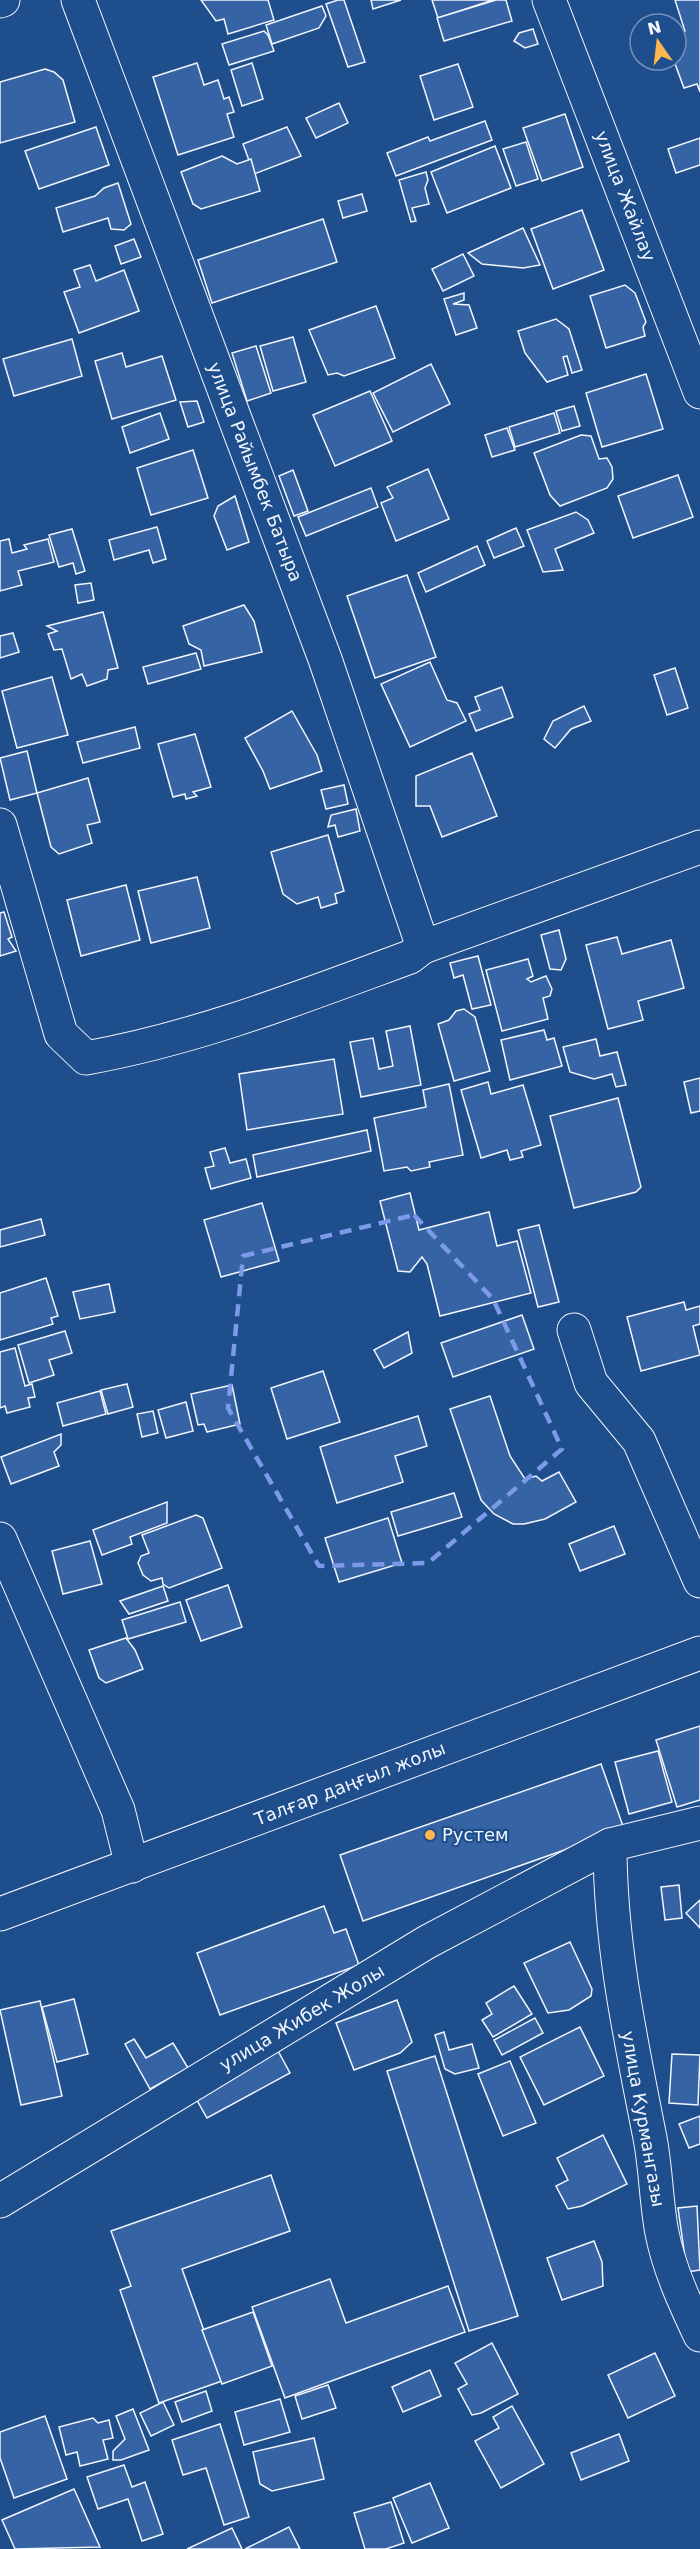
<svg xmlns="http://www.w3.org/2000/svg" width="700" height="2549" font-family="'DejaVu Sans',sans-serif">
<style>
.building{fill:#3563a3;stroke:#f2f6ff;stroke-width:1.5}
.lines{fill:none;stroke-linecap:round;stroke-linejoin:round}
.minor-casing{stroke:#f2f6ff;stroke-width:35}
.major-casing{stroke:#f2f6ff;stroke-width:35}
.minor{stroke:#1f4e8c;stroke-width:33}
.major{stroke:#1f4e8c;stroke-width:33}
.marked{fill:none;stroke:#7d9aea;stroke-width:4.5;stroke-dasharray:12 8;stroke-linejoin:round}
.poi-dot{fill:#ffb74d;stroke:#1f4e8c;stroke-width:2}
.labels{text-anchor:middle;stroke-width:4.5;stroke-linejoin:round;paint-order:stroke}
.street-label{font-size:18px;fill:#f2f6ff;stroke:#1f4e8c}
.poi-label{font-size:18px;fill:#f2f6ff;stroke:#1f4e8c;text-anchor:start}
</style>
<rect width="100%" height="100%" fill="#1f4e8c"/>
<g class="building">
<path d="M201,0H268L274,20L228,34L224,19L216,21Z"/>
<path d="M338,0H344L365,62L348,67L326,4Z"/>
<path d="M371,0H401L373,9Z"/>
<path d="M432,0H493L438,18Z"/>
<path d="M496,0H506L512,21L444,41L437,18Z"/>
<path d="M675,0H700V92L697,84L684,88L674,61L678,59L676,35L685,31Z"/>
<path d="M322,6L326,16L319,28L272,44L266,25Z"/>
<path d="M533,29L538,44L525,48L514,41L519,33Z"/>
<path d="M264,31L268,35L274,51L229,65L222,44Z"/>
<path d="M197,63L204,85L218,80L224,99L229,97L234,112L227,114L234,137L178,155L153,77Z"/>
<path d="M252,63L263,99L242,106L231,70Z"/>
<path d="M458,64L473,107L434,120L420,76Z"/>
<path d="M45,69L54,72L63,80L75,122L0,143V82Z"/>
<path d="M339,103L348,123L316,138L306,118Z"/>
<path d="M565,114L583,167L542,181L523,128Z"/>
<path d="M485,121L492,140L396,176L387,153L428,137L430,141Z"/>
<path d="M96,127L109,165L39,189L25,151Z"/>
<path d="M287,127L301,156L254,174L243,144Z"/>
<path d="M700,138V165L676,173L668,149Z"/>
<path d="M526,142L538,179L516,186L503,149Z"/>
<path d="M495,146L511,188L447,213L431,172Z"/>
<path d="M222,156L237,164L251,159L260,191L201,209L193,204L181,172Z"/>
<path d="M426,172L428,180L425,188L429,204L412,208L416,221L411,222L399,180Z"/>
<path d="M118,183L131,224L124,230L111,229L108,218L63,232L56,208L95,196L104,188Z"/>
<path d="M362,194L367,211L343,218L338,201Z"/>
<path d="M582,210L604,270L553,289L531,229Z"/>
<path d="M323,219L337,262L212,303L198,260Z"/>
<path d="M523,228L540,265L523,268L482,264L468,253Z"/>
<path d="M134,239L141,257L121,264L115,246Z"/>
<path d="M463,254L474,276L443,291L432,269Z"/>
<path d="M90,265L96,281L124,270L139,311L79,333L64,292L80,287L74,270Z"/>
<path d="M625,285L635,293L646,322L643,327L645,336L606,348L590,296Z"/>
<path d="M464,293V300L453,304L469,305L477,328L456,335L444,299Z"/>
<path d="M376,306L395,358L344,376L337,373L328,375L309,330Z"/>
<path d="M556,319L569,329L582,370L572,373L567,356L563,357L568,375L547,382L525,353L518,331Z"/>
<path d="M293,337L306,382L273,391L260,346Z"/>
<path d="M72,339L82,376L14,396L3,359Z"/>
<path d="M256,346L271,393L247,401L232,353Z"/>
<path d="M122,353L126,367L162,356L176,400L112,419L95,361Z"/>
<path d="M431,364L450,404L393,432L373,393Z"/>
<path d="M646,374L663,429L602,447L586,393Z"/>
<path d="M370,391L392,441L335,466L313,415Z"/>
<path d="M197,401L204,422L188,427L180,402Z"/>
<path d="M574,406L580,426L562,431L556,411Z"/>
<path d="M160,413L169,439L130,453L122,427Z"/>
<path d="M554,413L560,433L515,447L509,427Z"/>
<path d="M507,428L515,450L492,457L485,435Z"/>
<path d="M581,435L591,436L599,459L607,458L612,467L613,479L607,488L560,506L550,495L534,453Z"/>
<path d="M193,450L208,498L151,515L137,468Z"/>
<path d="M428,469L449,519L396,541L381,503L393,498L387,487Z"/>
<path d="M293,470L308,511L294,516L279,476Z"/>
<path d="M678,475L693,517L633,538L618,496Z"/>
<path d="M371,488L378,507L306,536L298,517Z"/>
<path d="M235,496L249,542L227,550L214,516L218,506Z"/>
<path d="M576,512L588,520L594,533L555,549L563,570L543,572L527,530Z"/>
<path d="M157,527L166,559L153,563L149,550L114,560L109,540Z"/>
<path d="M516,528L524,546L494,558L487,541Z"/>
<path d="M72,529L85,571L76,574L73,563L59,567L49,535Z"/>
<path d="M9,539L12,553L27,549L24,545L48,539L54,562L18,571L22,585L0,591V541Z"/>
<path d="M477,546L485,565L426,592L418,573Z"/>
<path d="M407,575L436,657L375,678L347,596Z"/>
<path d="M91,583L94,600L78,603L75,585Z"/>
<path d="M244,605L254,621L262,652L204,666L201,650L189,644L183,626Z"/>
<path d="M103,612L118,668L108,670L107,679L87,686L82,674L71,679L62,649L54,650L48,634L57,631L47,626Z"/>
<path d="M13,633L19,652L0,658V636Z"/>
<path d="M196,653L201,669L148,684L143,667Z"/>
<path d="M430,662L447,700L457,703L466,721L410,747L381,684Z"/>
<path d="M675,668L688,708L667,715L654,675Z"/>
<path d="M52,677L68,735L17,748L2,691Z"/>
<path d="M502,687L513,717L476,731L469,714L480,710L475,697Z"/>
<path d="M584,706L591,721L571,729L555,748L544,739L553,721Z"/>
<path d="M292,711L317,755L322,771L270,789L263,771L245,738Z"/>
<path d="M135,727L140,748L83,763L77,742Z"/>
<path d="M195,734L211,787L193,792L197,796L186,799L185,794L173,797L158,744Z"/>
<path d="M27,751L37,793L10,800L0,758Z"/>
<path d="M472,753L497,816L442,837L430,806H416V776Z"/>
<path d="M88,778L100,822L87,825L92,843L59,854L51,847L37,793Z"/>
<path d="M344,785L348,804L326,809L321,790Z"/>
<path d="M356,809L360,831L338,837L335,825L328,827L331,815Z"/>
<path d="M328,835L344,891L335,894L337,903L321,908L318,897L297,904L283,894L271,852Z"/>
<path d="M197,877L210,928L151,943L138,891Z"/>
<path d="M126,885L140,940L81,956L67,900Z"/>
<path d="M4,912L12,937L8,939L16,951L0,956V913Z"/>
<path d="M559,930L566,959L561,970L550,969L541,935Z"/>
<path d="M617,937L622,954L671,940L684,988L638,1001L643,1020L608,1029L586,945Z"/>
<path d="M478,956L491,1005L472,1009L463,975L454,978L450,963Z"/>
<path d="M528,959L533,976L527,979L531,982L546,976L552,989L550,996L543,998L548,1019L502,1031L486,970Z"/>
<path d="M464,1009L475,1017L490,1071L454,1081L438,1024L449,1020L456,1011Z"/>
<path d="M410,1026L421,1085L361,1097L350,1042L373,1038L379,1069L393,1066L386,1031Z"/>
<path d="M544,1030L547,1040L554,1038L562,1066L510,1080L501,1040Z"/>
<path d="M596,1039L600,1056L617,1052L626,1085L616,1087L612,1074L594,1079L570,1072L563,1047Z"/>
<path d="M334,1059L343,1114L247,1130L239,1074Z"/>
<path d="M700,1078V1111L691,1113L684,1082Z"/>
<path d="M488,1082L491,1094L523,1085L541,1145L521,1151L523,1157L510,1160L507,1150L481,1158L461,1090Z"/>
<path d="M449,1084L463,1155L429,1162L430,1167L411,1171L407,1167L384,1171L374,1118L426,1107L423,1090Z"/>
<path d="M618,1098L641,1187L636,1192L574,1208L550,1116Z"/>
<path d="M367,1130L371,1151L257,1177L253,1155Z"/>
<path d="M225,1148L230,1163L246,1159L251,1178L211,1189L205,1168L214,1166L210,1152Z"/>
<path d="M410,1193L419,1230L489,1212L497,1246L517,1241L531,1293L440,1316L427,1264L422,1257L410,1272L398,1271L380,1201Z"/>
<path d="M262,1203L279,1261L221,1277L204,1220Z"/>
<path d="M41,1219L45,1235L0,1247V1230Z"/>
<path d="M539,1225L559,1302L538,1307L518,1230Z"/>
<path d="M46,1278L58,1316L51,1318L53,1324L0,1340V1293Z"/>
<path d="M109,1284L115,1312L80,1319L73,1292Z"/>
<path d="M684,1302L686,1310L700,1306V1324L693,1326L700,1355L641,1371L627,1317Z"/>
<path d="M522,1315L534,1349L453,1377L441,1343Z"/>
<path d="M65,1331L72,1353L49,1360L54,1375L29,1383L18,1345Z"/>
<path d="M408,1332L412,1353L384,1368L374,1350Z"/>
<path d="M15,1348L25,1386L32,1384L35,1397L28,1398L30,1407L7,1413L5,1406L0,1408V1352Z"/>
<path d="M323,1371L340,1422L287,1439L271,1388Z"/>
<path d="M127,1384L133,1407L108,1414L101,1390Z"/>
<path d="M232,1385L240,1424L207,1432L204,1424L198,1425L191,1394Z"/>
<path d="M100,1391L106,1414L63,1426L57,1403Z"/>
<path d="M490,1396L510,1456L525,1479L536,1476L542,1481L559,1472L576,1502L545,1519L524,1524H513L494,1514L481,1500L450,1409Z"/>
<path d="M186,1402L193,1431L166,1438L158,1410Z"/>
<path d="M153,1411L158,1433L142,1437L137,1414Z"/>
<path d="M418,1416L427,1446L395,1456L403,1482L337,1503L320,1447Z"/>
<path d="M61,1434V1445L54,1452L59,1466L11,1484L1,1457Z"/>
<path d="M454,1493L462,1517L398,1536L391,1512Z"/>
<path d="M167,1502V1523L130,1537L132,1544L102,1555L93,1530Z"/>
<path d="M196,1515L203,1518L222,1568L169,1588L163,1584L162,1578L151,1581L143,1575L138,1563L141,1556L149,1553L142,1535Z"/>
<path d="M388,1518L402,1563L339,1582L325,1538Z"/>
<path d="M614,1526L625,1554L580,1571L569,1544Z"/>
<path d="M90,1541L102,1584L63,1594L52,1551Z"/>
<path d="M228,1585L242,1627L201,1641L186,1600Z"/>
<path d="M163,1586L168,1601L129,1614L120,1601Z"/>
<path d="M180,1602L186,1622L128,1639L122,1620Z"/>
<path d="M126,1638L135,1650L143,1669L106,1683L99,1678L89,1650Z"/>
<path d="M700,1726V1800L677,1807L656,1740Z"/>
<path d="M658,1751L672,1802L629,1814L615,1762Z"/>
<path d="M601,1764L624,1829L363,1921L340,1855Z"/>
<path d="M679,1885L682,1918L665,1920L661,1887Z"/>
<path d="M700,1900V1928L686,1913Z"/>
<path d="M324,1906L334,1933L346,1929L359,1965L220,2015L197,1953Z"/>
<path d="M570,1942L592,1989L591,1996L569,2010L548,2013L524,1963Z"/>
<path d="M514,1986L532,2014L493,2037L482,2020L492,2014L486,2003Z"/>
<path d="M74,1999L88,2054L57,2062L42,2007Z"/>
<path d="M397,2000L412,2042L400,2053L354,2070L336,2023Z"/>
<path d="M40,2001L62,2096L21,2105L0,2010Z"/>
<path d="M535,2018L543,2033L502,2055L494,2040Z"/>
<path d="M580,2027L604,2076L544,2105L520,2057Z"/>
<path d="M444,2032L449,2050L472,2044L479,2068L455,2074L445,2069L435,2035Z"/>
<path d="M134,2039L146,2058L173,2043L188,2068L150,2089L125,2044Z"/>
<path d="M277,2049L290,2073L207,2118L194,2095Z"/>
<path d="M672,2054L700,2055L698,2105L669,2103Z"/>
<path d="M435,2056L518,2316L469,2331L387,2071Z"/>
<path d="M510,2061L536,2123L503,2136L478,2074Z"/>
<path d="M700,2116V2144L689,2148L679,2124Z"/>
<path d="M603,2135L627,2184L582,2206L568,2209L556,2186L568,2180L557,2158Z"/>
<path d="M271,2175L290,2231L182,2269L222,2381L159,2403L120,2290L131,2286L111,2231Z"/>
<path d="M697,2206L700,2270L687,2272L678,2208Z"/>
<path d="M594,2241L602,2262L603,2286L562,2300L547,2258Z"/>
<path d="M330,2279L346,2323L448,2286L465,2332L285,2398L252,2307Z"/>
<path d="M253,2312L272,2366L222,2384L202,2330Z"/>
<path d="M492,2343L518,2394L481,2413L472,2415L458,2389L467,2384L455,2363Z"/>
<path d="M655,2353L675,2396L628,2418L608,2375Z"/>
<path d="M430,2370L441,2396L403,2412L392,2387Z"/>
<path d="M328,2385L336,2408L302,2419L295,2396Z"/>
<path d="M206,2391L212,2411L182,2422L175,2402Z"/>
<path d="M280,2399L290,2432L244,2445L235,2412Z"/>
<path d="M163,2402L174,2425L151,2436L140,2413Z"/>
<path d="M512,2406L544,2464L501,2488L475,2441L499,2428L493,2417Z"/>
<path d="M133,2409L149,2450L121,2460H113V2451L125,2439L116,2416Z"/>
<path d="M45,2416L67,2479L14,2498L0,2458V2432Z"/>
<path d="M93,2418L98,2423L109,2420L113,2438L103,2440L108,2459L80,2466L77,2452L66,2455L59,2427Z"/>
<path d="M220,2424L249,2517L224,2525L206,2468L183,2475L172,2440Z"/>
<path d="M619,2434L629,2461L581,2480L571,2453Z"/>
<path d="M314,2438L324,2479L272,2491L260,2484L253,2452Z"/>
<path d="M124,2465L132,2487L145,2482L163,2534L142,2541L128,2499L98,2509L87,2477Z"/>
<path d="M430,2483L449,2528L412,2543L393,2498Z"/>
<path d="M74,2489L100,2547L15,2549L2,2520Z"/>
<path d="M391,2502L404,2543L386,2549H365L354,2513Z"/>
<path d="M289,2527L300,2549H245Z"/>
<path d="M232,2528L242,2549H187Z"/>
</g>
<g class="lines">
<g class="minor-casing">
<g id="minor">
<path d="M78,0L325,659L423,947"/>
<path d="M549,0L700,392"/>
<path d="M0,1L3,0"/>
<path d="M0,825L61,1034L86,1058C198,1038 304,996 410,957L423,947L700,847"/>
<path d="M574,1330L591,1383L639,1441L700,1581"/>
<path d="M0,1539L118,1810L132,1866"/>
<path d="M610,1845C610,1945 631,2041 650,2138C656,2169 656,2202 662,2233C669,2269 685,2303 700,2335"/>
<path d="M0,2201L427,1942L610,1845L700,1823"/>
</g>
</g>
<g class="major-casing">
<path id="major" d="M0,1914L700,1653"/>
</g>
<use href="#minor" class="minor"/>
<use href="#major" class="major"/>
</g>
<path class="marked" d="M414,1215L493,1299L562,1449L428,1563L319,1566L228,1408L243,1256Z"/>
<circle class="poi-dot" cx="430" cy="1835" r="6"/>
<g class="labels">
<g class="street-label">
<text transform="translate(625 196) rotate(69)" y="6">улица Жайлау</text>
<text transform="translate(255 472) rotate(69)" y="6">улица Райымбек Батыра</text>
<text transform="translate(350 1784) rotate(-21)" y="6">Талғар даңғыл жолы</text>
<text transform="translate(302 2018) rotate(-31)" y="6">улица Жибек Жолы</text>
<text transform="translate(643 2119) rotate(80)" y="6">улица Курмангазы</text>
</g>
<g class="poi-label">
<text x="442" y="1841">Рустем</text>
</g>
</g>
<g transform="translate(658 42) rotate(346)"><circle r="28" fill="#1f4e8c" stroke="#7391ba" stroke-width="1.5"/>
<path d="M0-4.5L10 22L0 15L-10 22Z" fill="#ffb74d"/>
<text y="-9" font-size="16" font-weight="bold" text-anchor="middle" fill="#f2f6ff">N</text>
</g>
</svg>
